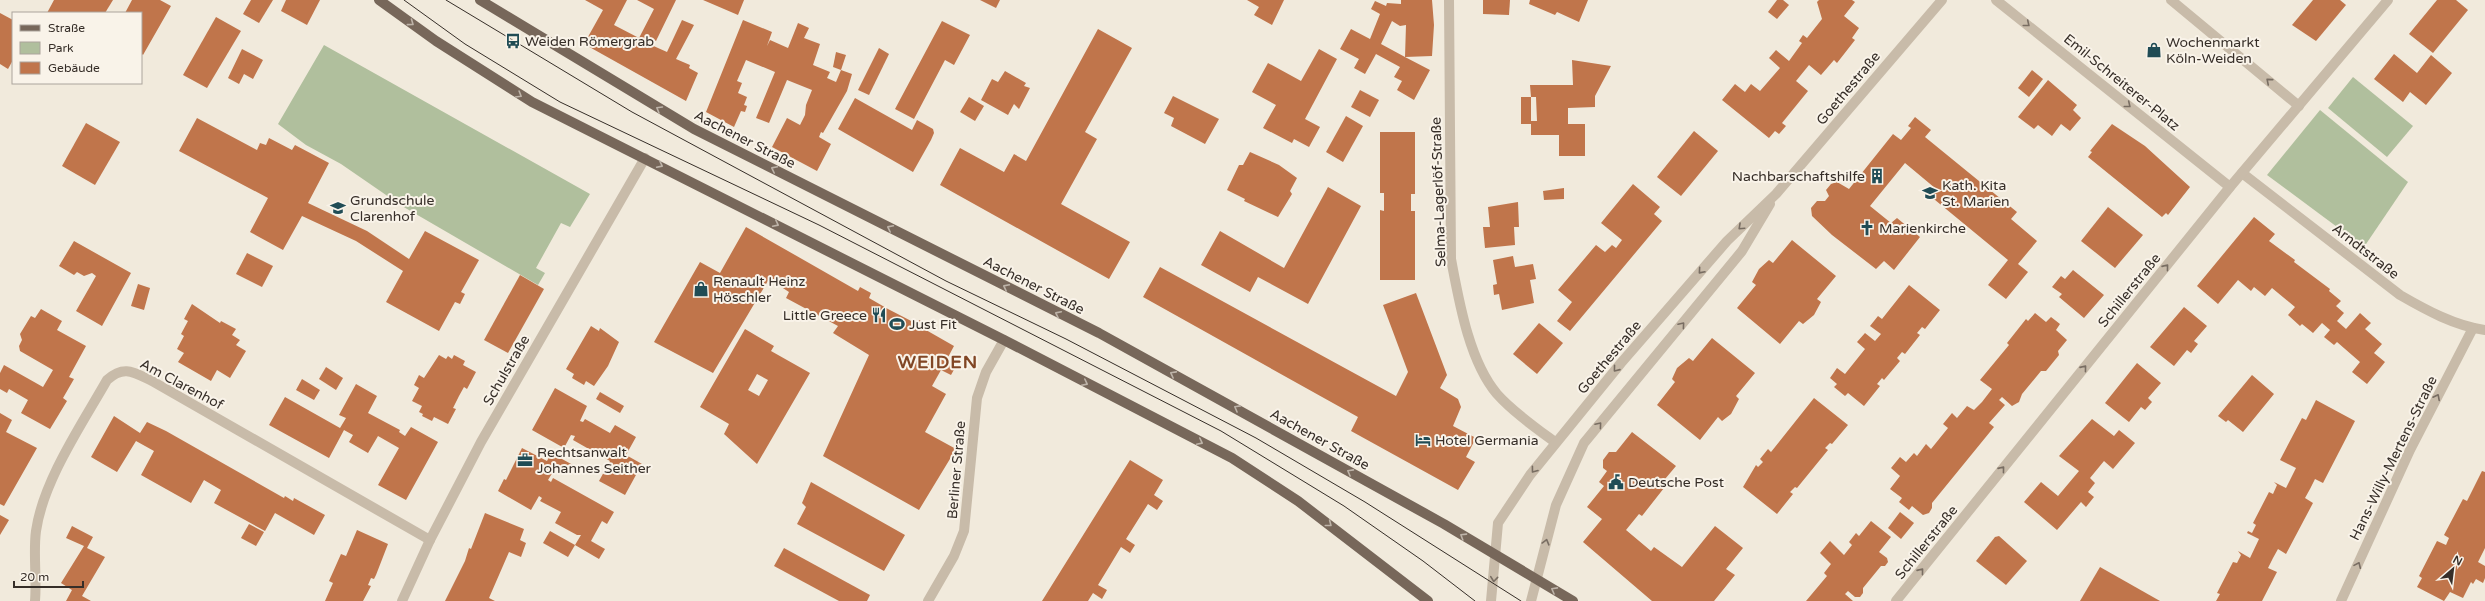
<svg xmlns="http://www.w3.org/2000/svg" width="2485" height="601" font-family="'Varela Round',sans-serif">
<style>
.green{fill:#b0bf9d}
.building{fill:#c0754b;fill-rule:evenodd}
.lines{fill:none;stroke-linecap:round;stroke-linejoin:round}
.minor{stroke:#c8bba9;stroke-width:10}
.major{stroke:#77675a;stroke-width:10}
.tram{stroke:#362e28;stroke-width:1}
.oneway{stroke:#beb4a9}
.oneway2{stroke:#786d62}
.labels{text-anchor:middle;stroke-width:4;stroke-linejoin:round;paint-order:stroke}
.poi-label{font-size:14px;fill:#362e28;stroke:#f9f3e9;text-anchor:start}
.street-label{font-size:14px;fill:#362e28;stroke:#f9f3e9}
.district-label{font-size:18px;font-weight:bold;letter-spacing:1px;fill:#814625;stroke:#f9f3e9}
</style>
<rect width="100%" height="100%" fill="#f1eadc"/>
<g class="green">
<path d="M324,45L590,194L570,227L561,223L536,268L545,273L538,285L402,206L341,164L306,145L278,124Z"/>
<path d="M2353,77L2413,126L2387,157L2328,108Z"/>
<path d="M2320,110L2408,182L2364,247L2267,175Z"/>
</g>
<g class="building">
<path d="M54,0H113L105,13H47Z"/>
<path d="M132,0H160L171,6L143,55L141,53V13H125Z"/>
<path d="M251,0H273L259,23L243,14Z"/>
<path d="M286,0H320L307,25L281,11Z"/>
<path d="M585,0H627L614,25L639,38L654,9L637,0H676L656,41L652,39L649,44L667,52L682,20L694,25L676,59L690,65L689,68L698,73L686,101L584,44L603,10Z"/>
<path d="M703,0H744L738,15Z"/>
<path d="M980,0H1000L996,8Z"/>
<path d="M1247,0H1284L1272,25L1254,15L1259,7Z"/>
<path d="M1401,0H1432L1434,25L1432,56L1405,57L1430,70L1414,100L1397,90L1402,81L1394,77L1400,67L1376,54L1365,74L1354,68L1359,59L1340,49L1351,29L1370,39L1380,14L1371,9L1375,1L1386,6L1387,3L1401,4ZM1392,21L1400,26L1406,25L1405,57L1381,44Z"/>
<path d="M1483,0H1510L1509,15L1483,14Z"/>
<path d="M1530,0H1588L1579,22L1557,12L1555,15L1529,4Z"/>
<path d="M1777,0H1783L1789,5L1777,19L1768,12Z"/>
<path d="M1819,0H1852L1855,2L1844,16L1859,28L1852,38L1855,40L1837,63L1834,60L1821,75L1809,65L1796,81L1808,91L1782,123L1786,126L1779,134L1775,131L1769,138L1722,100L1735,84L1745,92L1751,84L1760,91L1780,68L1769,58L1776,50L1789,61L1802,43L1799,41L1803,35L1807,38L1822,19L1817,2Z"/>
<path d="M2313,0H2340L2346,5L2316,41L2292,25Z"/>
<path d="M2437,0H2456L2468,10L2433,53L2409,34Z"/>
<path d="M0,13L13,20V60L8,69L0,64Z"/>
<path d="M216,17L241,31L207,88L183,75Z"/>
<path d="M743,20L772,32L767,46L770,40L788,48L798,23L809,28L804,38L820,44L813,65L830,72L827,78L836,82L841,70L852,74L847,91L823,133L821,132L819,137L831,144L817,171L772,147L787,118L800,125L805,115L806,105L812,90L787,80L769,123L756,118L775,72L746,60L737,81L742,83L738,93L747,97L744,105L747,106L745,112L741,111L734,127L706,112Z"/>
<path d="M942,21L970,35L954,65L945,60L914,119L895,109Z"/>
<path d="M1098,29L1132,48L1085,132L1097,139L1061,204L1130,242L1109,279L940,185L960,148L1004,172L1014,154L1026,161Z"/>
<path d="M879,48L889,54L869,95L858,90Z"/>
<path d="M242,49L263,60L253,79L244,74L239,84L228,78Z"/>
<path d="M1319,49L1337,59L1305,119L1320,127L1309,147L1294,139L1292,143L1263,128L1276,105L1252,92L1268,63L1301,81Z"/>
<path d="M836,52L846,55L841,70L833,67Z"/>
<path d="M2394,54L2417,73L2431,55L2452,73L2426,105L2410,92L2403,102L2374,79Z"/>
<path d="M1572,60L1611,66L1595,96V107L1568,108V124H1585V156H1559V135H1531V124H1521V97H1531V121H1537L1536,97H1531L1530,85H1573Z"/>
<path d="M2032,70L2043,79L2029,97L2018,88Z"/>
<path d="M1005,71L1026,83L1024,86L1030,88L1019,109L1014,104L1008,115L981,100L992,79L998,82Z"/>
<path d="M2048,80L2077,105L2073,110L2081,118L2070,131L2061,124L2052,136L2038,125L2034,129L2018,117Z"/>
<path d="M1360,90L1379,100L1370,117L1351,107Z"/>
<path d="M1173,96L1219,119L1205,144L1171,126L1174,118L1164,113Z"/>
<path d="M969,97L984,106L975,121L960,112Z"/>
<path d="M855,98L912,130L917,120L933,129L934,133L931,140L913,172L838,129Z"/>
<path d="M1346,116L1363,126L1343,162L1326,152Z"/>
<path d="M1915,117L1931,130L1925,137L2017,212L2011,219L2037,241L2018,264L2028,272L2006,299L1988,285L2008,260L1929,195L1935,188L1905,163L1870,206L1891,223L1897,218L1920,237L1894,270L1884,261L1876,269L1832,235L1812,216L1811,208L1817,201H1825L1829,196L1826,190L1831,184L1837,182L1849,189L1893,134L1901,140L1911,128L1908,126Z"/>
<path d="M197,118L257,150L260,143L266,145L269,138L292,150L295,145L329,163L308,203L367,231L409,259L425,231L479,260L461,292L465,294L460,304L455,302L439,331L386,302L403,271L356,241L302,216L283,250L250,232L268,198L179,151Z"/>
<path d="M86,123L120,142L95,185L62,166Z"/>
<path d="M2112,124L2145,146L2190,187L2168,215L2166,213L2162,217L2088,157L2092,152L2090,151Z"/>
<path d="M1694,131L1718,151L1681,196L1657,177Z"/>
<path d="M1380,132H1415V194H1411V211H1415V280H1380V210L1384,211V193H1380Z"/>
<path d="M1250,152L1279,165L1297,178L1290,191L1292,194L1278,217L1244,201L1245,199L1227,190L1239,165H1243Z"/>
<path d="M1633,184L1660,207L1654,214L1662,221L1570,331L1557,321L1572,302L1558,290L1596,245L1605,252L1612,245L1616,248L1622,240L1601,223Z"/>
<path d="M1328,187L1361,206L1308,304L1258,277L1250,292L1201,265L1220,231L1284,268Z"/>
<path d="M1564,188V199L1544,200L1543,191Z"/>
<path d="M1518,202L1519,227H1514L1515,245L1485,248L1483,227H1490L1488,207Z"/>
<path d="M2108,207L2143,235L2115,268L2081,241Z"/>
<path d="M2254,217L2275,234L2269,241L2295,260L2294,262L2330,289L2329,291L2341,301L2336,306L2344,313L2337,321L2346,329L2360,313L2371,323L2365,329L2382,344L2374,353L2385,362L2367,384L2352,372L2360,362L2337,342L2334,345L2324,337L2330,330L2322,323L2313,333L2302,324L2300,326L2288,315L2295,307L2272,288L2265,296L2254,287L2251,291L2238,280L2218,304L2197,286Z"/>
<path d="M746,227L858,291L860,287L871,293L869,298L888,309L917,324L919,320L929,325L926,330L954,346L946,361L956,366L951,375L941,370L932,386L946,394L925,432L956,449L919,510L823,456L869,355L833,333L838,326L786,298L789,292L769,279L713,373L654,342L700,262L720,273Z"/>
<path d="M1792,240L1836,276L1817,299L1821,302L1814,315L1803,324L1799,321L1780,344L1737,308L1756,285L1752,282L1759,269L1769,260L1773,263Z"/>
<path d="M74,241L131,273L102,326L76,311L96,276L92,273L84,276L77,272L74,275L59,266Z"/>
<path d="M247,253L273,266L262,287L236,274Z"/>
<path d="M1513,256L1515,267L1533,264L1536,279L1530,280L1534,303L1502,310L1499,294L1494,295L1493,285L1497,284L1493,260Z"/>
<path d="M1160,267L1396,396L1408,372L1383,305L1416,293L1447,375L1440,388L1458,399L1461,407L1453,426L1476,438L1466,457L1475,462L1458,490L1351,431L1358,417L1143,297Z"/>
<path d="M2073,270L2104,295L2084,318L2059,297L2062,294L2052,287L2061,276L2065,279Z"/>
<path d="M520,275L544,289L508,353L484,340Z"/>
<path d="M138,284L150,288L144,310L131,306Z"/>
<path d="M1909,285L1940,310L1925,329L1922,327L1917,333L1920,335L1905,354L1902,352L1897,358L1900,361L1884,380L1882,378L1877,384L1880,386L1864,406L1848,393L1845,396L1834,387L1837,384L1830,378L1837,368L1845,374L1865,349L1857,342L1865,333L1875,341L1881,334L1870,326L1878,316L1882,319Z"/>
<path d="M192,304L220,323L221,321L236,329L232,335L240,340L236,345L246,351L230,378L217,370L211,381L178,362L184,353L177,349L184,336L181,334L188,321L184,319Z"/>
<path d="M2184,307L2207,326L2194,341L2198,344L2191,353L2187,350L2174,366L2150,347Z"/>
<path d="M41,309L62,321L57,330L86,346L69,377L74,379L63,398L67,401L50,429L21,413L28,400L9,389L7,393L0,389V373L4,365L43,387L53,370L20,351L19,346L22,340L20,334L31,316L35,318Z"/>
<path d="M2035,313L2046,322L2051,317L2060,324L2056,330L2067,340L2058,351L2059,355L2046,371H2041L2022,394L2019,402L2012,406L2002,397L1999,400L2005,405L1989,423L1994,427L1932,503V508L1929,513L1923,515L1912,506L1909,510L1899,502L1902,498L1890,489L1900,476L1891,468L1900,457L1906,462L1914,453L1917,456L1926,444L1931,449L1948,428L1943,424L1952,413L1957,418L1967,406L1974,410L1982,402L1992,389L1980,380L2009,345L2007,343L2026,319L2028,321Z"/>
<path d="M1539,323L1563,343L1537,374L1513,354Z"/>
<path d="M591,326L599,331L600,328L619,342L608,366L594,386L586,381L584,385L572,378L574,374L566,369Z"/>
<path d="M745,329L774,346L771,351L810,373L757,464L724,434L729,424L700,407ZM757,374L768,380L759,396L748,390Z"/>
<path d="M1712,338L1755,373L1736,396L1739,399L1731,414L1722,421L1718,417L1700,440L1657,405L1675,382L1672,379L1677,368L1689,358L1693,361Z"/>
<path d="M439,355L446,359L448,356L452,359L454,355L465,361L463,365L476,372L467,389L464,387L459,396L453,408L456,409L448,424L434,417L432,421L422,416L423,414L419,412L422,406L412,401L419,388L414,385L419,375L424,378Z"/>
<path d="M2137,363L2161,383L2148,398L2152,402L2145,410L2141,407L2129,422L2105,403Z"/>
<path d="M326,367L343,378L336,390L319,379Z"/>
<path d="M2252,375L2274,394L2243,432L2228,420L2226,422L2218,416Z"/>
<path d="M302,379L320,390L314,400L296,390Z"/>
<path d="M356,384L377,396L368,413L400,430L399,432L405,436L411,427L438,442L406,500L378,485L399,448L378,436L368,453L349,442L353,435L344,430L329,458L269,425L285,397L340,428L346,418L339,415Z"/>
<path d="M555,388L587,406L580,421L583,422L585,419L610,433L615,425L636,437L626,455L642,464L625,495L599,481L610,461L573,440L575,436L571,435L564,448L532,430Z"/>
<path d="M600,392L624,406L620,413L596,399Z"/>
<path d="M1814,398L1848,425L1832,444L1830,443L1825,448L1828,450L1797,488L1795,487L1790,492L1793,494L1777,514L1743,487L1756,465L1758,467L1763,462L1760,459L1768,449L1771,452Z"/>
<path d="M2316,400L2355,421L2323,483L2315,479L2310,489L2305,498L2313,503L2286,554L2278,549L2273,558L2268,568L2277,572L2262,601H2216L2220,594L2217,593L2233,562L2237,563L2241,555L2238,551L2250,558L2259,539L2247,533L2248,531L2252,533L2256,525L2253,523L2269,492L2273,494L2277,485L2274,482L2286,488L2296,468L2280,460L2302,418L2306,420Z"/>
<path d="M0,413L12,420L6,432L37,448L4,506L0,504Z"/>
<path d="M114,416L140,433L147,422L166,431L284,498L285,496L293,501L294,498L325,515L314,535L275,513L265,531L214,503L221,490L204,480L191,503L141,475L154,451L136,441L117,472L91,457Z"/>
<path d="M2092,419L2114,436L2119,430L2135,443L2113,469L2104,461L2090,478L2095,483L2088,492L2094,497L2086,507L2081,502L2057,530L2024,502L2041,482L2058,496L2079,471L2059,456Z"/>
<path d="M1632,432L1676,466L1660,485L1664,488L1642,516L1639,514L1626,530L1651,551L1654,547L1682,567L1715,526L1743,548L1726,569L1735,575L1714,601H1652L1583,542L1602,519L1587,507L1604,486L1599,482L1607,471L1603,468V460L1609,452H1616Z"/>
<path d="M522,448L547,461L551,453L573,465L568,474L556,467L548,480L551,482L553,478L614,512L607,524L602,521L591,541L605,549L599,559L575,545L581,535H577L555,523L561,512L540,501L542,498L539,496L531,510L498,491L504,479L506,480Z"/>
<path d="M1130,460L1163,480L1154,495L1163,501L1157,510L1148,504L1126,539L1135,545L1130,553L1121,547L1109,567L1098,585L1107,590L1102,599L1093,593L1088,601H1042Z"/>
<path d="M2482,471L2485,472V548L2478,562L2485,566V578L2483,583L2476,579L2473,584L2471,582L2463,598L2450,592L2444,601L2417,587L2422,578L2419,576L2437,541L2446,545L2449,538L2444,535L2463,499L2467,501Z"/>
<path d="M811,482L905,535L884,571L797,524L806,507L802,503Z"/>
<path d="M1900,512L1914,523L1901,539L1888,528Z"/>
<path d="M485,513L524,529L520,540L526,543L521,557L509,552L489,598L495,601H445L465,561L469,548L471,549Z"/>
<path d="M0,515L9,520L0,535Z"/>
<path d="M1871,521L1891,537L1879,552L1887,558L1888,562L1885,566H1881L1863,588V593L1860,597H1855L1848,591L1845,594L1853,601H1806L1827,576L1824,573L1831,564L1820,553L1830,541L1844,555L1852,545L1849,542L1856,533L1859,536Z"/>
<path d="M249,524L264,532L256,546L241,538Z"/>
<path d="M72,526L93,537L87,548L105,557L82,596L91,601H66L72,590L61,583L84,546L66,538Z"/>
<path d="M357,530L388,544L376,575L374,579L371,578L368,585L371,586L363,601H325L333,583L329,581L341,554L346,556Z"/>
<path d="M550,531L575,545L568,557L543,543Z"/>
<path d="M1999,536L2027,561L2006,585L1976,561L1995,537Z"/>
<path d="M784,548L870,595L867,601H839L774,566Z"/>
<path d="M2100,567L2160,601H2080Z"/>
</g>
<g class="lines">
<g class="minor">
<path d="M1449,0L1451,259C1459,301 1469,361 1497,394C1513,412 1536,428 1555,442"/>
<path d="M1996,0L2230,187"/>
<path d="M2171,0L2299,106"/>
<path d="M2242,173L2400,295C2426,310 2455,326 2485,330"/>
<path d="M35,601C37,578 33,553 36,531C43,481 82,424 107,380C124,365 133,372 152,381L430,540"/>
<path d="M402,601L430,540L481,442L645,158"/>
<path d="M928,601L954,556L964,531L977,398L986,372L1004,340"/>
<path d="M1491,601L1498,523L1530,475L1621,363L1727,241L1776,194L1942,0"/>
<path d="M1531,601L1556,505L1584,443L1742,251L1770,204"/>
<path d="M1896,601L2230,187L2388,0"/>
<path d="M2341,601L2410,450L2473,328"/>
</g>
<g class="major">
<path d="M379,0L436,41L532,102L1004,340L1232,458L1298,501L1428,601"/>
<path d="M480,0L694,129L1099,333L1444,524L1573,601"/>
</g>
<g class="tram">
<path d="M404,0L465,44L560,102L819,225L1221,431L1344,506L1423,561L1475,601"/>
<path d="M446,0L632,112L946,281L1066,339L1256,438L1365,502L1521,601"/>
</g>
</g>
<defs><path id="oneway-chevron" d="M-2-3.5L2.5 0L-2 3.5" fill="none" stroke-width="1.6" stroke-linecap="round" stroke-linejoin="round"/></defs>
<g class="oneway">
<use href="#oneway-chevron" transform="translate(411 23) rotate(36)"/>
<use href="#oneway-chevron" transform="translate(519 95) rotate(31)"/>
<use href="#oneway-chevron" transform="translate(659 109) rotate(-150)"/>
<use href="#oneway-chevron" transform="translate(660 165) rotate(27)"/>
<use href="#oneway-chevron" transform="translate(774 169) rotate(-153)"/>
<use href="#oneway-chevron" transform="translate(776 224) rotate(27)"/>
<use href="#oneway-chevron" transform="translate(890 228) rotate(-153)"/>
<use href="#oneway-chevron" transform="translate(1006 287) rotate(-153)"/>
<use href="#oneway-chevron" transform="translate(1058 314) rotate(-154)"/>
<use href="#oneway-chevron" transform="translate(1173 374) rotate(-152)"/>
<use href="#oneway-chevron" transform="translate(1085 383) rotate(27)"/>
<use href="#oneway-chevron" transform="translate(1237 408) rotate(-151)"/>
<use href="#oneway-chevron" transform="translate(1200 442) rotate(27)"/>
<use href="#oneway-chevron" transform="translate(1350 472) rotate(-151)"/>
<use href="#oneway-chevron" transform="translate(1329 524) rotate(38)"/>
<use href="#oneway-chevron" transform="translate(1463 536) rotate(-148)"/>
<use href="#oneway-chevron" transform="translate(1554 590) rotate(-151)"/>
</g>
<g class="oneway2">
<use href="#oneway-chevron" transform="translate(2027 24) rotate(39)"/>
<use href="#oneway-chevron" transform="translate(2269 81) rotate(-140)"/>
<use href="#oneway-chevron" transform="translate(2128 105) rotate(39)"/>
<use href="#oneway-chevron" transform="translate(1741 227) rotate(137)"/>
<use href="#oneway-chevron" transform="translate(2166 267) rotate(-51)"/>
<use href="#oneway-chevron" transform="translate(1701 271) rotate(131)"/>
<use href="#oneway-chevron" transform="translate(1682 325) rotate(-50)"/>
<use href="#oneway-chevron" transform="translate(2084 368) rotate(-51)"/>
<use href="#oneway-chevron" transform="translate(1616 369) rotate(129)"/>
<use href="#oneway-chevron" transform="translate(2437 397) rotate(-63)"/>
<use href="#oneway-chevron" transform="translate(1599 425) rotate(-50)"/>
<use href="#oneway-chevron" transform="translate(2002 469) rotate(-51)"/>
<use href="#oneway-chevron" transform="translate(1534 470) rotate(127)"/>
<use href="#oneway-chevron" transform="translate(1546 542) rotate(-75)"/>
<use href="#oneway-chevron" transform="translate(2358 565) rotate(-66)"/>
<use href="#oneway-chevron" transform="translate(1921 571) rotate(-51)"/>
<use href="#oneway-chevron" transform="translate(1494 579) rotate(96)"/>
</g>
<defs>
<g id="bus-bare" transform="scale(1.2)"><path d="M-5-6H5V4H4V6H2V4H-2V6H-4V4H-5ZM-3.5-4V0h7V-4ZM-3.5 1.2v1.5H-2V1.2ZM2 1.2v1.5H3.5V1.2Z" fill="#204c55" stroke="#f9f3e9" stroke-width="2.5" paint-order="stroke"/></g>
<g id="shop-bare" transform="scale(1.2)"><path d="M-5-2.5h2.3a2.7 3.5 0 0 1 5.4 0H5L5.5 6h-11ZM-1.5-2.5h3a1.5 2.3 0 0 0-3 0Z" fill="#204c55" stroke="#f9f3e9" stroke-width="2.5" paint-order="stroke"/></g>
<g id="building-bare" transform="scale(1.2)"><path d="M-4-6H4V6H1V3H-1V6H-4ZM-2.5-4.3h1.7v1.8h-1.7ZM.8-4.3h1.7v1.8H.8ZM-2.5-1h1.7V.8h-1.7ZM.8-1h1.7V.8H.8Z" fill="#204c55" stroke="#f9f3e9" stroke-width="2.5" paint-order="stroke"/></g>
<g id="school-bare" transform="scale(1.2)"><path d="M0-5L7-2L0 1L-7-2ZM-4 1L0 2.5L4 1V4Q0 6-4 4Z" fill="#204c55" stroke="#f9f3e9" stroke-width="2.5" paint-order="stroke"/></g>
<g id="church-bare" transform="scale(1.2)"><path d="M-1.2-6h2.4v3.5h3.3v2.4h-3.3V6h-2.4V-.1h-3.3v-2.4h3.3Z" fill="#204c55" stroke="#f9f3e9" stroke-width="2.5" paint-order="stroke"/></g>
<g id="restaurant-bare" transform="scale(1.2)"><path d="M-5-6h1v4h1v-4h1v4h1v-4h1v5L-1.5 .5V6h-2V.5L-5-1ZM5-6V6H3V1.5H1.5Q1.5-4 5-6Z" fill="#204c55" stroke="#f9f3e9" stroke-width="2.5" paint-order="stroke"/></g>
<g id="stadium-bare" transform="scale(1.2)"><path d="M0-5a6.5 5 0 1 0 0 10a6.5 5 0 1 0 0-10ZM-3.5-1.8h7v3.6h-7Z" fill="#204c55" stroke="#f9f3e9" stroke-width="2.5" paint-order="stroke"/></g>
<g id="hotel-bare" transform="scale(1.2)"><path d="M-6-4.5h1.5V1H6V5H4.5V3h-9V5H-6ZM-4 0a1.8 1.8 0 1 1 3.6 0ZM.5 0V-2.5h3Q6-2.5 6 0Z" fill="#204c55" stroke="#f9f3e9" stroke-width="2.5" paint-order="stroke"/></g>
<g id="office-bare" transform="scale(1.2)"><path d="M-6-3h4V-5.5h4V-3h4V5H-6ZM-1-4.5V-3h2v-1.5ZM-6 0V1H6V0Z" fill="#204c55" stroke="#f9f3e9" stroke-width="2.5" paint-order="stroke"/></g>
<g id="civic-bare" transform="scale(1.2)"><path d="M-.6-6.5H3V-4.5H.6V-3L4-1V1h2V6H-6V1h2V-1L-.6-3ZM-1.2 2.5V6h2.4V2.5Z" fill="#204c55" stroke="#f9f3e9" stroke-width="2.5" paint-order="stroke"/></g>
</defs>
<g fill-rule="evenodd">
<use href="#bus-bare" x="513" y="41"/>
<use href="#shop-bare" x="2154" y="50"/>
<use href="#building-bare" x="1877" y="176"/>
<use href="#school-bare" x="1930" y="193"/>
<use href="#school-bare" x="338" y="208"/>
<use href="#church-bare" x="1867" y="228"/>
<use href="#shop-bare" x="701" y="289"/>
<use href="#restaurant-bare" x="879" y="315"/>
<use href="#stadium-bare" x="897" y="324"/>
<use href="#hotel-bare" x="1423" y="440"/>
<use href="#office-bare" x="525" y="460"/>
<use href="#civic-bare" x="1616" y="482"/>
</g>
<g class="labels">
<g class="poi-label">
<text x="525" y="46">Weiden Römergrab</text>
<text x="2166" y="47">Wochenmarkt<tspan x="2166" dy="16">Köln-Weiden</tspan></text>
<text x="1865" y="181" text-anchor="end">Nachbarschaftshilfe</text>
<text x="1942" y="190">Kath. Kita<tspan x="1942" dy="16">St. Marien</tspan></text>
<text x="350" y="205">Grundschule<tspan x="350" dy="16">Clarenhof</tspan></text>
<text x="1879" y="233">Marienkirche</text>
<text x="713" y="286">Renault Heinz<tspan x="713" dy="16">Höschler</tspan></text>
<text x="867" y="320" text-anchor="end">Little Greece</text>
<text x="909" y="329">Just Fit</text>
<text x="1435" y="445">Hotel Germania</text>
<text x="537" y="457">Rechtsanwalt<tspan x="537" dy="16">Johannes Seither</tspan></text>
<text x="1628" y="487">Deutsche Post</text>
</g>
<g class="street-label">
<text transform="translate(2122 82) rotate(39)" y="5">Emil-Schreiterer-Platz</text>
<text transform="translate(1848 88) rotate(-50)" y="5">Goethestraße</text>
<text transform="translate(745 139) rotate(27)" y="5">Aachener Straße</text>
<text transform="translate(1438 192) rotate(-92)" y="5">Selma-Lagerlöf-Straße</text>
<text transform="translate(2366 251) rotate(38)" y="5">Arndtstraße</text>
<text transform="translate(1034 285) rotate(27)" y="5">Aachener Straße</text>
<text transform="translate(2129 290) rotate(-51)" y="5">Schillerstraße</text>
<text transform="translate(1609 357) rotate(-50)" y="5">Goethestraße</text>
<text transform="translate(506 370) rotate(-60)" y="5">Schulstraße</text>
<text transform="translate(182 384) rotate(28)" y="5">Am Clarenhof</text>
<text transform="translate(1320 439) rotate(29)" y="5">Aachener Straße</text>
<text transform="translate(2393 458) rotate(-64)" y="5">Hans-Willy-Mertens-Straße</text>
<text transform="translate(956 470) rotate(-85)" y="5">Berliner Straße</text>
<text transform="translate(1926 542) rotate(-51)" y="5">Schillerstraße</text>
</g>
<g class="district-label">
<text x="938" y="368">WEIDEN</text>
</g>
</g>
<rect x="12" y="12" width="130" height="72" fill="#f9f3e9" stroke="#aba49c"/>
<rect x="20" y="25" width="20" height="6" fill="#77675a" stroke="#aba49c"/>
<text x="48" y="32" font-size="12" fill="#362e28">Straße</text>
<rect x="20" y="42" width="20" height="12" fill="#b0bf9d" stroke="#aba49c"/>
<text x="48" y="52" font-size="12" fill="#362e28">Park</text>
<rect x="20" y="62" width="20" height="12" fill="#c0754b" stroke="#aba49c"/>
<text x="48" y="72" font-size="12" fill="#362e28">Gebäude</text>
<g transform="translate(2453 569) rotate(28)" stroke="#f9f3e9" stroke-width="3" paint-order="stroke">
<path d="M0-3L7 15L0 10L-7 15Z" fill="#362e28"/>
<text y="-6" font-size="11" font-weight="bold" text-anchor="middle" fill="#362e28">N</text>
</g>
<path d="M14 581v6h69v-6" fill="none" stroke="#362e28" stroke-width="2"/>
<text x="20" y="581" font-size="12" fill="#362e28" stroke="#f9f3e9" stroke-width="3" paint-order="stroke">20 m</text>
</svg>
